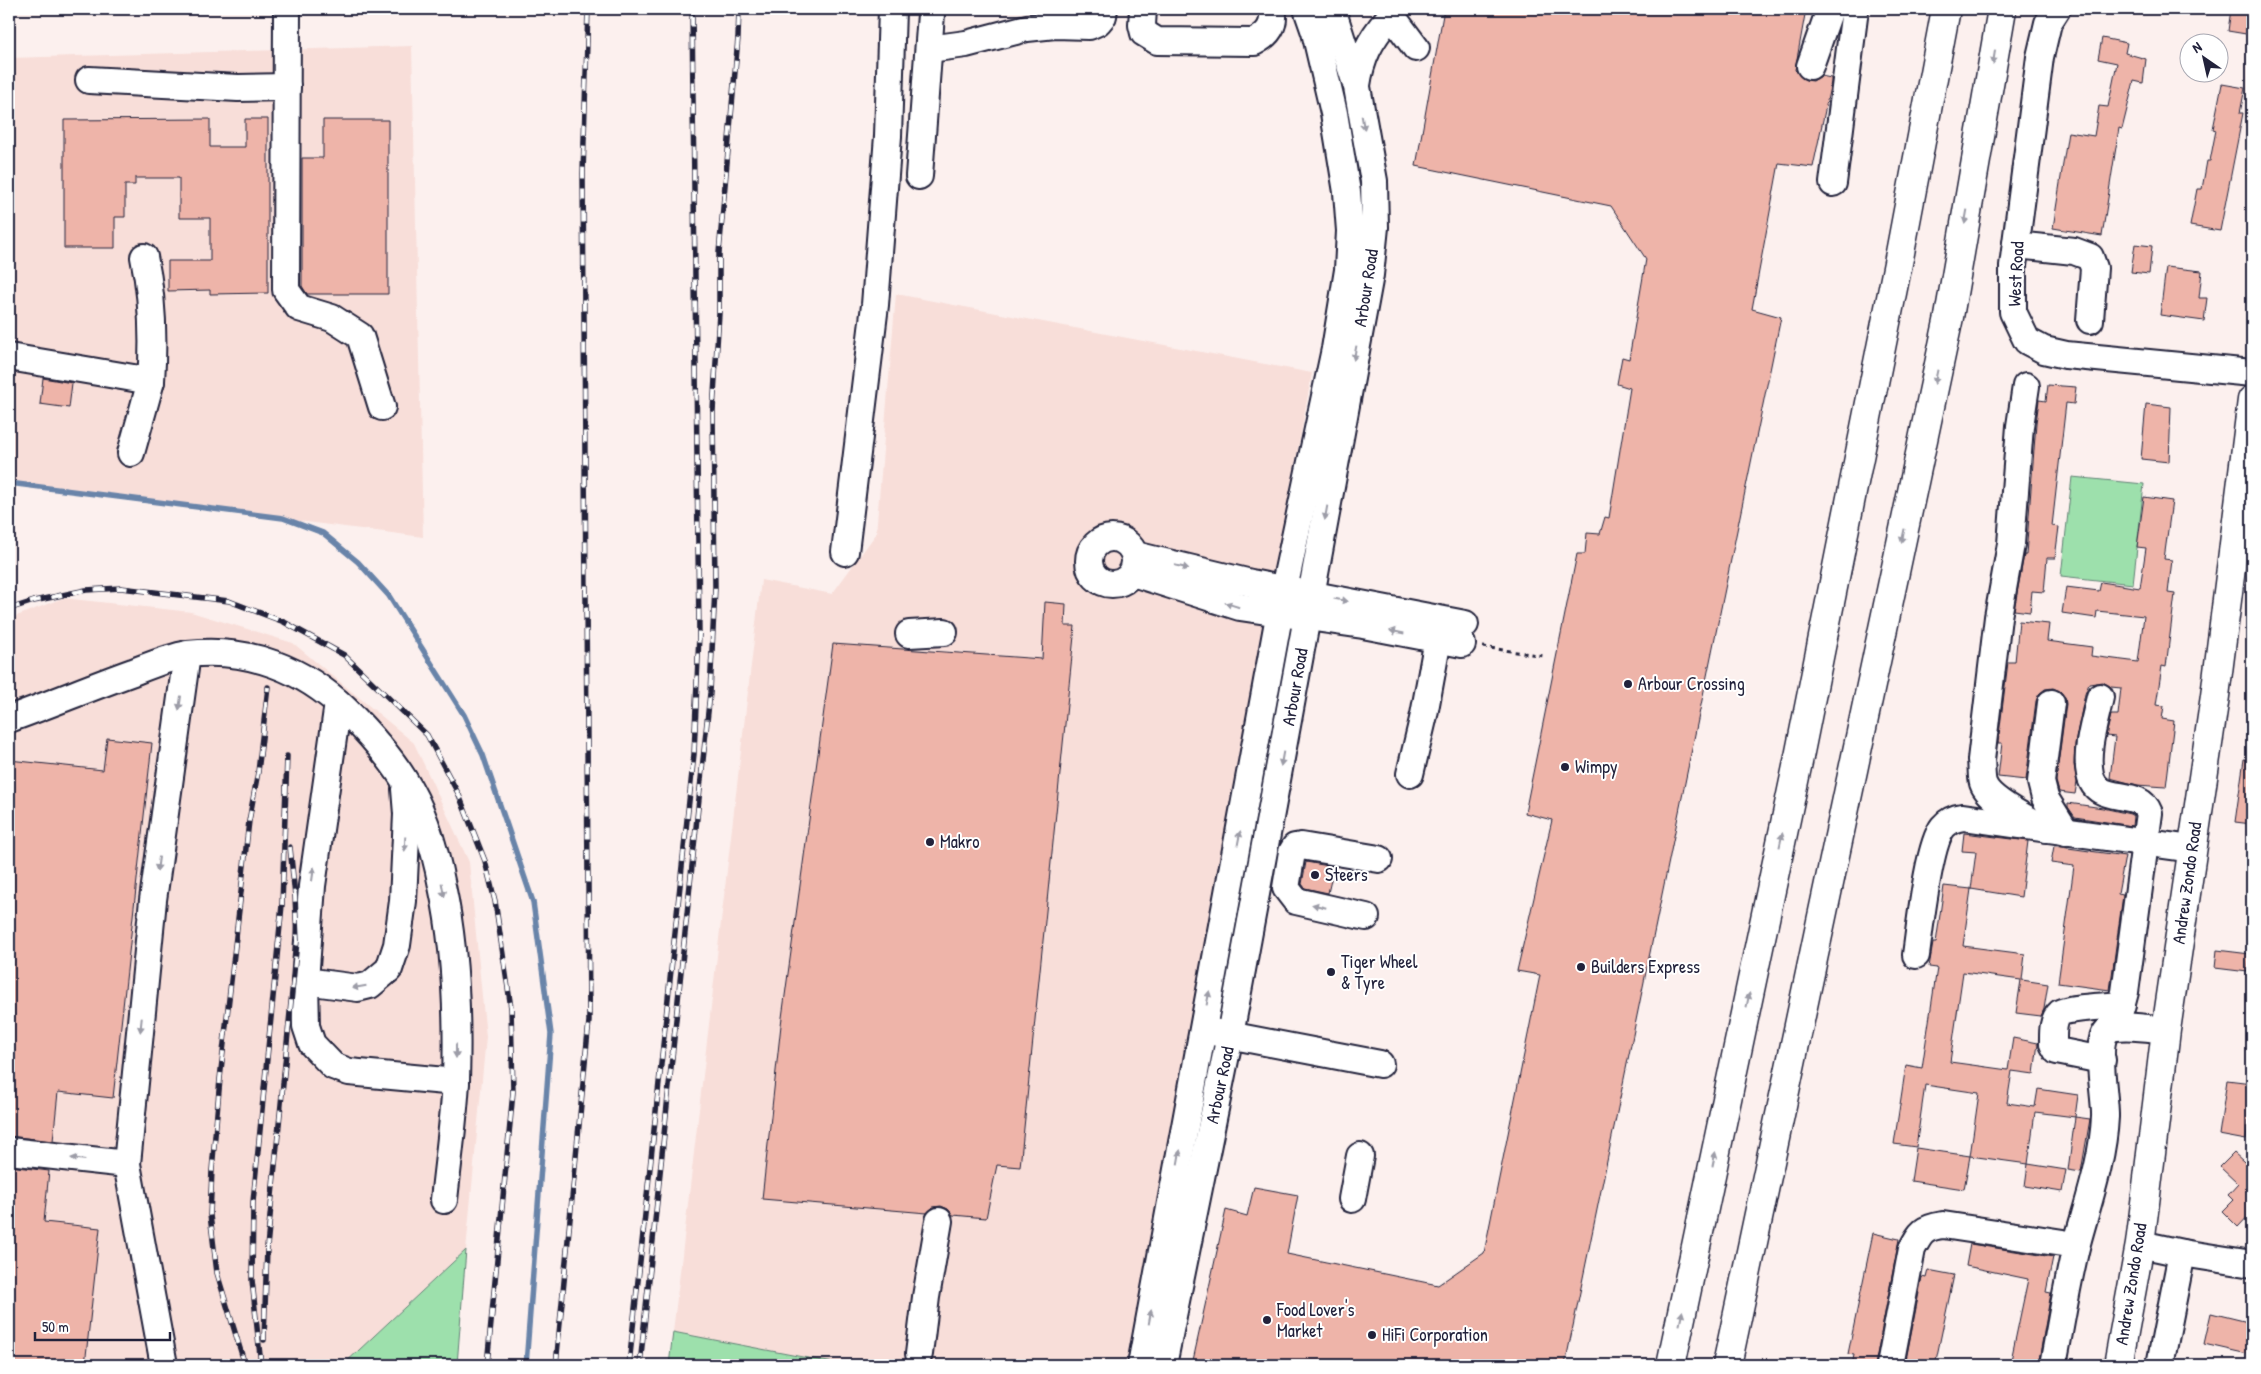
<svg xmlns="http://www.w3.org/2000/svg" width="2261" height="1374" font-family="'Patrick Hand',sans-serif">
<style>
.built{fill:#f8ded9}
.green{fill:#9de0ac;stroke:#608174}
.lines{fill:none;stroke-linecap:round;stroke-linejoin:round}
.stream{stroke:#6984a9;stroke-width:5.5}
.building{fill:#eeb4a9;stroke:#22223b}
.minor-casing{stroke:#22223b;stroke-width:30}
.major-casing{stroke:#22223b;stroke-width:31}
.highway-casing{stroke:#22223b;stroke-width:31}
.path{stroke:#22223b;stroke-width:3;stroke-dasharray:4 4;stroke-linecap:butt}
.minor{stroke:#fff;stroke-width:26}
.major{stroke:#fff;stroke-width:28}
.highway{stroke:#fff;stroke-width:28}
.rail-casing{stroke:#22223b;stroke-width:5.5}
.rail{stroke:#fff;stroke-width:4;stroke-dasharray:11;stroke-linecap:butt}
.oneway{fill:#9c9ca7}
.poi-dot{fill:#22223b;stroke:#fff;stroke-width:2}
.labels{text-anchor:middle;stroke-width:4;stroke-linejoin:round;paint-order:stroke}
.street-label{font-size:18px;fill:#22223b;stroke:#fff}
.poi-label{font-size:18px;fill:#22223b;stroke:#fff;text-anchor:start}
</style>
<rect width="100%" height="100%" fill="#fcf0ee"/>
<filter id="ink" filterUnits="userSpaceOnUse"><feTurbulence type="fractalNoise" baseFrequency=".02" numOctaves="2"/><feDisplacementMap in="SourceGraphic" scale="10" xChannelSelector="R" yChannelSelector="G"/><feConvolveMatrix kernelMatrix="1 2 1 2 8 2 1 2 1" color-interpolation-filters="sRGB"/></filter>
<g filter="url(#ink)">
<g class="built">
<path d="M412,46L423,537L9,484V58Z"/>
<path d="M896,294L1312,373L1130,1365H844L673,1332L761,580L832,594L876,534Z"/>
<path d="M63,598L191,612L293,643L414,743L469,862L486,1037L466,1250L343,1365H9V619Z"/>
</g>
<g class="green">
<path d="M2072,477L2144,484L2133,584L2061,576Z"/>
<path d="M466,1250L457,1365H343Z"/>
<path d="M673,1332L844,1365H669Z"/>
</g>
<g class="lines">
<path class="stream" d="M9,483L283,518L323,533L358,562L389,596L464,715L483,755L533,902L551,1034L526,1365"/>
</g>
<g class="building">
<path d="M1444,9H1806L1795,70L1806,80L1813,81L1821,76L1831,78V82L1813,167L1779,163L1752,309L1781,317L1565,1365H1192L1226,1210L1247,1216L1254,1187L1298,1195L1287,1254L1438,1285L1484,1253L1540,975L1517,971L1552,820L1525,813L1577,554H1585L1587,533L1600,534L1605,517L1609,518L1630,388L1617,384L1622,357L1629,359L1646,259L1611,206L1416,166Z"/>
<path d="M2231,9H2252V35L2228,31Z"/>
<path d="M2102,38L2127,43L2125,53L2146,59L2143,83L2134,81L2122,129L2119,128L2102,236L2053,228L2068,132L2094,136L2099,106L2108,107L2117,63L2098,59Z"/>
<path d="M2222,84L2245,88L2240,113H2243L2220,231L2190,226L2197,189H2202L2207,161H2210L2216,130L2213,129Z"/>
<path d="M210,119V147H245V119H268V293L210,294V290L168,291V261H210V218H179V178H135V185H125V217H115V248H64V120Z"/>
<path d="M323,120H388V294H307L302,286V158H323Z"/>
<path d="M2135,244L2152,246L2149,274L2131,272Z"/>
<path d="M2166,267L2202,271L2199,298H2207L2204,321L2160,315Z"/>
<path d="M43,378L72,383L69,408L40,404Z"/>
<path d="M2048,385L2076,387L2074,404L2066,403L2052,526L2059,527L2055,558H2047L2044,592L2032,591L2030,612L2014,610L2024,555H2026L2036,423L2039,400L2046,401Z"/>
<path d="M2146,404L2171,407L2169,462L2141,459Z"/>
<path d="M2144,497L2172,501L2164,559L2172,560L2168,593L2175,594L2166,667L2162,666L2156,705L2164,706L2162,719L2174,721L2166,787L2137,785L2110,778L2115,737L2106,736L2111,715H2118L2121,688L2111,687L2103,682L2089,684L2085,694L2075,744L2074,765L2077,782L2075,794L2059,792L2056,781L2066,704L2065,697L2060,691L2053,688L2045,689L2039,694L2036,701L2026,780L1998,777L2002,743H1998L2008,662H2015L2019,621L2049,624L2047,641L2092,647L2091,656L2138,662L2144,616L2097,611L2096,618L2062,613L2066,587L2099,591L2101,582L2140,588L2146,548L2137,547Z"/>
<path d="M1045,602L1066,604L1065,626H1075L1020,1167L997,1165L986,1218L953,1215L948,1209L941,1206L933,1207L927,1213L762,1199L781,1025L833,644L1042,659Z"/>
<path d="M107,738L152,743L113,1098L58,1092L53,1141L9,1136V760L103,770Z"/>
<path d="M2244,759L2252,760V824L2235,822Z"/>
<path d="M2068,803L2103,808L2130,814L2133,816L2132,826L2075,817L2068,807Z"/>
<path d="M1964,833L2028,841L2021,897L1971,889L1976,852L1962,851Z"/>
<path d="M2054,846L2125,856L2118,894L2123,895L2110,990L2058,983L2074,866L2051,863Z"/>
<path d="M1306,862L1334,867L1328,893L1305,888L1302,884Z"/>
<path d="M1944,886L1971,889L1963,946L2025,954L2022,980L2048,984L2044,1009L2041,1016L2016,1013L2021,980L1963,972L1950,1062L2008,1070L2013,1038L2038,1043L2034,1074L2012,1071L2007,1103L2035,1107L2038,1089L2078,1095L2075,1117L2035,1112L2028,1164L1970,1156L1979,1093L1925,1085L1916,1147L1894,1144L1906,1065L1922,1068L1937,968L1929,967L1933,943H1936Z"/>
<path d="M2217,950L2250,954L2248,972L2215,968Z"/>
<path d="M2227,1080L2252,1083V1120H2248L2246,1140L2219,1135Z"/>
<path d="M2075,1117L2090,1119L2081,1172L2068,1170Z"/>
<path d="M1916,1148L1970,1156L1964,1189L1911,1181Z"/>
<path d="M2234,1153L2252,1169V1212L2238,1227L2222,1211L2233,1200L2228,1195L2238,1184L2220,1167Z"/>
<path d="M2028,1164L2066,1170L2062,1192L2025,1186Z"/>
<path d="M9,1166L49,1171L44,1222L100,1228L85,1365H9Z"/>
<path d="M1873,1233L1899,1239L1875,1365H1852L1854,1355L1848,1354Z"/>
<path d="M1970,1244L2053,1257L2046,1292L2051,1293L2038,1365H2010L2028,1279L1966,1266Z"/>
<path d="M1928,1270L1954,1275L1935,1365H1905L1922,1277L1926,1278Z"/>
<path d="M2211,1313L2252,1323V1355L2204,1344Z"/>
</g>
<g class="lines">
<g class="minor-casing">
<g id="minor">
<path d="M287,9L286,290L299,308L332,318L360,336L382,407"/>
<path d="M1143,9L1142,25L1144,33L1157,41L1254,42C1268,35 1276,25 1272,9"/>
<path d="M2057,9L2048,23L2040,57L2013,266V312L2027,341L2044,350L2066,355L2252,373"/>
<path d="M1392,16L1416,48"/>
<path d="M929,49L966,44L1027,28L1055,25L1089,26L1098,22L1103,16L1104,9"/>
<path d="M1810,66L1830,9"/>
<path d="M89,80L238,88L287,87"/>
<path d="M1357,85C1361,58 1370,40 1388,19"/>
<path d="M919,176L931,14"/>
<path d="M1833,183L1855,9"/>
<path d="M2016,245L2074,251L2090,257L2094,268L2090,320"/>
<path d="M144,257C153,299 154,339 151,381"/>
<path d="M9,357L151,381L131,453"/>
<path d="M2026,386L2020,426L2011,544L1998,617L1981,760C1982,767 1981,776 1983,783C1989,801 2030,820 2046,829"/>
<circle cx="1112" cy="561" r="23"/>
<path d="M845,552L875,305L888,136L892,9"/>
<path d="M1135,555L1251,583L1465,624"/>
<path d="M1133,573L1240,607L1363,625L1462,644"/>
<path d="M909,634L944,632"/>
<path d="M2100,697C2095,721 2085,750 2090,774C2096,807 2139,786 2149,813L2125,992L2116,1026"/>
<path d="M338,703L312,886L305,981L358,988L370,985L389,969L397,945L403,901L407,814L405,789"/>
<path d="M2051,703L2041,782L2045,798L2066,832"/>
<path d="M9,719C51,704 91,687 133,672C151,665 170,657 188,654C248,647 304,669 346,710C367,731 387,753 403,778C424,810 435,849 442,886C456,950 458,1015 456,1081C454,1120 448,1161 444,1200"/>
<path d="M1410,774L1424,715L1438,639"/>
<path d="M1366,917L1296,901L1286,888L1292,852L1295,847L1301,846L1379,859"/>
<path d="M1916,955C1920,928 1928,846 1943,827C1948,821 1955,818 1963,817L2192,849"/>
<path d="M305,981L306,1026L312,1044L333,1066L349,1072L456,1082"/>
<path d="M1213,1032L1380,1064"/>
<path d="M2102,1060L2057,1051L2053,1044C2053,1034 2052,1020 2060,1013C2065,1008 2111,1006 2122,1005"/>
<path d="M9,1151L127,1164"/>
<path d="M1352,1199L1360,1156"/>
<path d="M2140,1244L2182,1253L2252,1264"/>
<path d="M919,1354L926,1297L939,1221"/>
<path d="M164,1365L127,1164L153,900L187,654"/>
<path d="M1141,1365L1284,589L1335,349L1348,270L1350,231L1347,192L1334,113L1315,32L1307,9"/>
<path d="M1163,1365L1230,1035L1370,275L1375,227L1374,181L1357,87L1332,9"/>
<path d="M1890,1365L1912,1249C1921,1232 1923,1228 1943,1225L2076,1245"/>
<path d="M2053,1365C2061,1324 2067,1283 2077,1243C2088,1202 2103,1160 2105,1117C2106,1098 2094,1045 2107,1031C2115,1022 2153,1029 2166,1030"/>
<path d="M2160,1365L2182,1253"/>
</g>
</g>
<g class="major-casing">
<path id="major" d="M2118,1365L2140,1244L2166,1030L2215,696L2252,400"/>
</g>
<g class="highway-casing">
<g id="highway">
<path d="M1671,1365L1798,762L1900,253L1946,9"/>
<path d="M1727,1365L1949,317L2002,9"/>
</g>
</g>
<path class="path" d="M1483,647L1544,656"/>
<use href="#minor" class="minor"/>
<use href="#major" class="major"/>
<use href="#highway" class="highway"/>
<g class="rail-casing">
<g id="rail">
<path d="M9,609L34,601L86,590L121,588L229,601L284,622L344,655L427,735L459,795L485,861L495,901L511,1008L513,1092L487,1365"/>
<path d="M264,1340L267,1247L297,941L295,896L290,847"/>
<path d="M245,1365L217,1273L210,1215L212,1170L220,1079L249,821L258,772L268,687"/>
<path d="M261,1365L252,1280L253,1202L282,905L287,756"/>
<path d="M556,1365L589,1021L583,173L588,9"/>
<path d="M629,1365L694,754L699,634L692,9"/>
<path d="M640,1365L710,693L715,588L713,411L719,313V253L738,38L739,9"/>
</g>
</g>
<use href="#rail" class="rail"/>
</g>
<defs><path id="oneway-solid" d="M-6-.8H1V-3.2L6.5 0L1 3.2V.8H-6Z" transform="scale(1.25)"/></defs>
<g class="oneway">
<use href="#oneway-solid" transform="translate(1994 57) rotate(99)"/>
<use href="#oneway-solid" transform="translate(1363 123) rotate(80)"/>
<use href="#oneway-solid" transform="translate(1966 217) rotate(100)"/>
<use href="#oneway-solid" transform="translate(1355 353) rotate(101)"/>
<use href="#oneway-solid" transform="translate(1936 377) rotate(102)"/>
<use href="#oneway-solid" transform="translate(1326 513) rotate(100)"/>
<use href="#oneway-solid" transform="translate(1903 536) rotate(102)"/>
<use href="#oneway-solid" transform="translate(1182 567) rotate(14)"/>
<use href="#oneway-solid" transform="translate(1341 600) rotate(11)"/>
<use href="#oneway-solid" transform="translate(1232 605) rotate(-163)"/>
<use href="#oneway-solid" transform="translate(1397 632) rotate(-169)"/>
<use href="#oneway-solid" transform="translate(180 703) rotate(98)"/>
<use href="#oneway-solid" transform="translate(1282 759) rotate(100)"/>
<use href="#oneway-solid" transform="translate(1239 838) rotate(-79)"/>
<use href="#oneway-solid" transform="translate(1781 840) rotate(-78)"/>
<use href="#oneway-solid" transform="translate(405 844) rotate(92)"/>
<use href="#oneway-solid" transform="translate(158 864) rotate(98)"/>
<use href="#oneway-solid" transform="translate(313 874) rotate(-82)"/>
<use href="#oneway-solid" transform="translate(443 890) rotate(79)"/>
<use href="#oneway-solid" transform="translate(1319 906) rotate(-167)"/>
<use href="#oneway-solid" transform="translate(359 987) rotate(171)"/>
<use href="#oneway-solid" transform="translate(1208 998) rotate(-79)"/>
<use href="#oneway-solid" transform="translate(1748 1000) rotate(-78)"/>
<use href="#oneway-solid" transform="translate(141 1025) rotate(96)"/>
<use href="#oneway-solid" transform="translate(456 1051) rotate(90)"/>
<use href="#oneway-solid" transform="translate(1179 1157) rotate(-80)"/>
<use href="#oneway-solid" transform="translate(78 1159) rotate(-173)"/>
<use href="#oneway-solid" transform="translate(1714 1159) rotate(-78)"/>
<use href="#oneway-solid" transform="translate(1150 1317) rotate(-80)"/>
<use href="#oneway-solid" transform="translate(1681 1318) rotate(-78)"/>
</g>
</g>
<g class="poi-dot">
<circle cx="1628" cy="684" r="5"/>
<circle cx="1565" cy="767" r="5"/>
<circle cx="930" cy="842" r="5"/>
<circle cx="1315" cy="875" r="5"/>
<circle cx="1581" cy="967" r="5"/>
<circle cx="1331" cy="972" r="5"/>
<circle cx="1267" cy="1320" r="5"/>
<circle cx="1372" cy="1335" r="5"/>
</g>
<g class="labels">
<g class="street-label">
<text transform="translate(2016 274) rotate(-87)" y="6">West Road</text>
<text transform="translate(1366 288) rotate(-81)" y="6">Arbour Road</text>
<text transform="translate(1295 687) rotate(-80)" y="6">Arbour Road</text>
<text transform="translate(2187 883) rotate(-82)" y="6">Andrew Zondo Road</text>
<text transform="translate(1220 1085) rotate(-78)" y="6">Arbour Road</text>
<text transform="translate(2131 1284) rotate(-81)" y="6">Andrew Zondo Road</text>
</g>
<g class="poi-label">
<text x="1638" y="690">Arbour Crossing</text>
<text x="1575" y="773">Wimpy</text>
<text x="940" y="848">Makro</text>
<text x="1325" y="881">Steers</text>
<text x="1341" y="968">Tiger Wheel<tspan x="1341" dy="21">&amp; Tyre</tspan></text>
<text x="1591" y="973">Builders Express</text>
<text x="1277" y="1316">Food Lover's<tspan x="1277" dy="21">Market</tspan></text>
<text x="1382" y="1341">HiFi Corporation</text>
</g>
</g>
<rect width="2261" height="1374" fill="none" stroke="#fff" stroke-width="30"/>
<rect x="15" y="15" width="2231" height="1344" fill="none" stroke="#22223b" stroke-width="2" filter="url(#ink)"/>
<g transform="translate(2204 58) rotate(326)"><circle r="24" fill="#ffffff" stroke="#a7a7b1"/>
<path d="M0-4L9 19L0 12L-9 19Z" fill="#22223b"/>
<text y="-8" font-size="14" font-weight="bold" text-anchor="middle" fill="#22223b">N</text>
</g>
<path d="M35 1332v8h135v-8" fill="none" stroke="#22223b" stroke-width="2.5"/>
<text x="42" y="1332" font-size="15" fill="#22223b" stroke="#ffffff" stroke-width="4" paint-order="stroke">50 m</text>
</svg>
